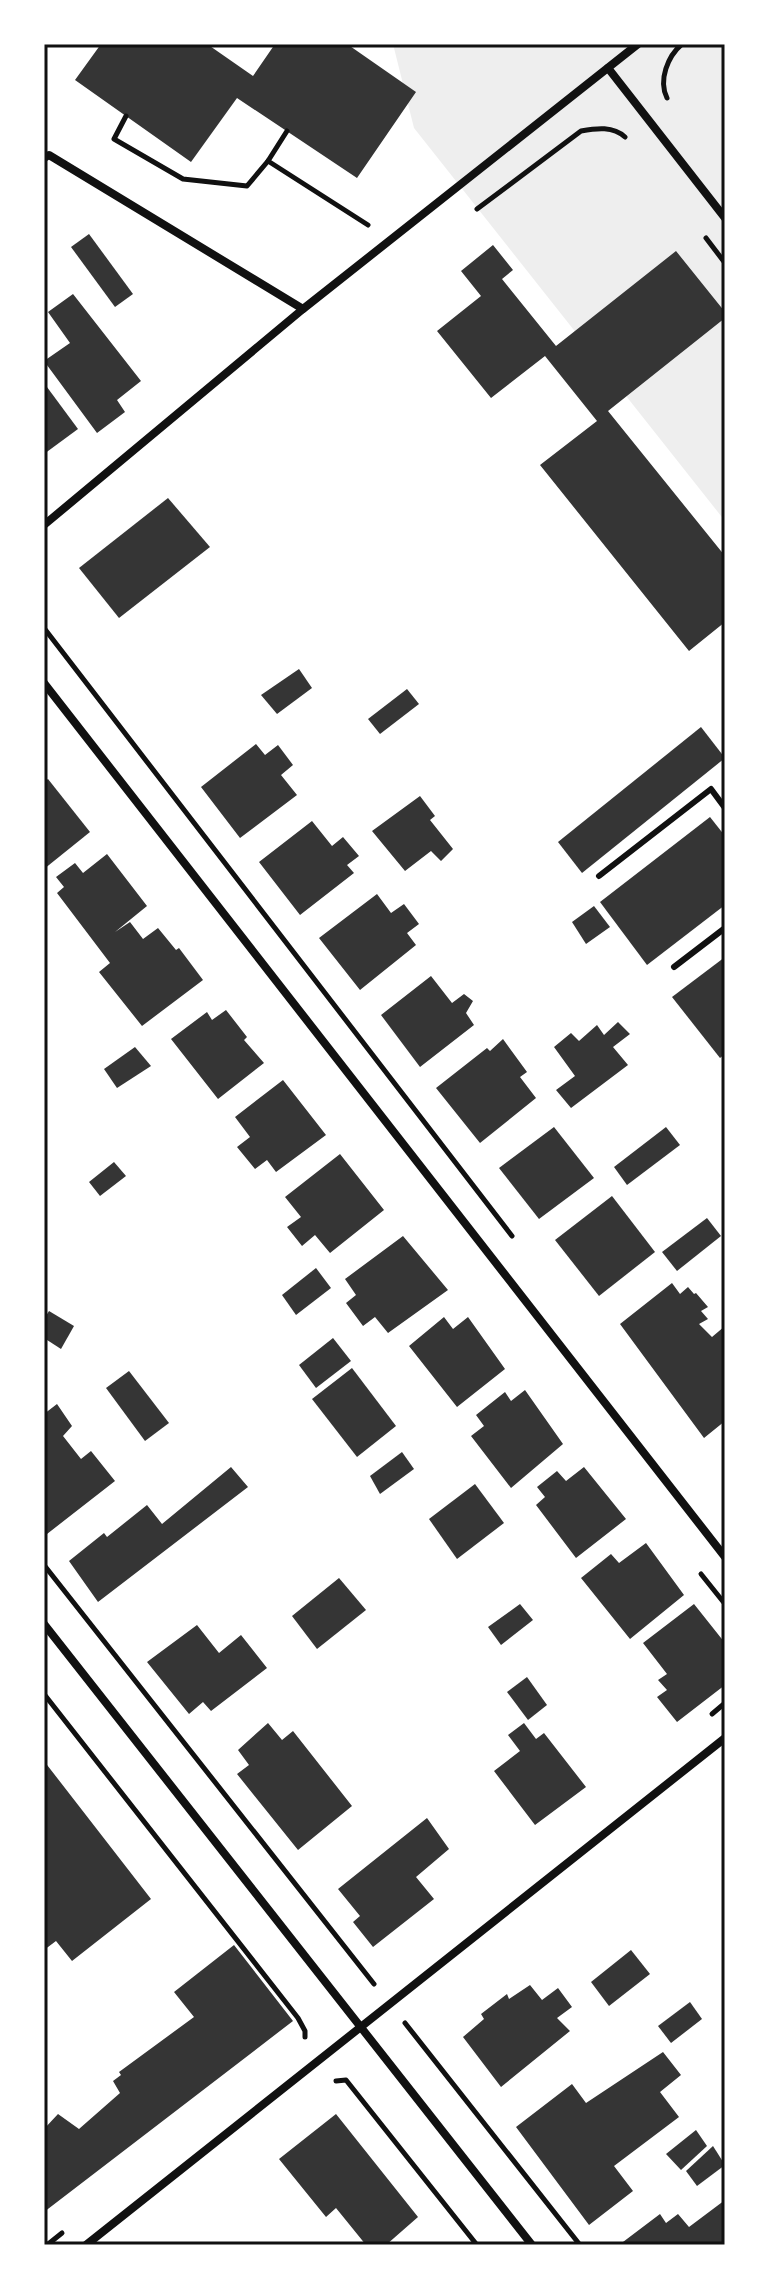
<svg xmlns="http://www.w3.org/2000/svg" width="769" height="2289" font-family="'PT Sans Narrow',sans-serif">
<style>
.green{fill:#eee}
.building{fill:#353535}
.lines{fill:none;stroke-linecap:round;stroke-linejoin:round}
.path{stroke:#111;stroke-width:5}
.service{stroke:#111;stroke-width:6}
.minor{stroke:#111;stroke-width:8}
.neatline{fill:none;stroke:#111;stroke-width:3}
</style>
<rect width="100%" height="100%" fill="#fff"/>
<path class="green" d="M393,44H725V521L414,128Z"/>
<g class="building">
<path d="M101,44H207L253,76L275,44H347L416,92L357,178L237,98L191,162L75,80Z"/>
<path d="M89,234L133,294L115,307L71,247Z"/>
<path d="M493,245L513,270L502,279L556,346L676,251L725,312V318L608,411L725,556V622L689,651L540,465L597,421L545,356L491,398L437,331L481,296L461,271Z"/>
<path d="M73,294L141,381L117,400L125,412L97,433L44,361L70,343L48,312Z"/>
<path d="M44,383L78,429L44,454Z"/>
<path d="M168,498L210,547L119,618L79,568Z"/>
<path d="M299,669L312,688L277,714L261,695Z"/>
<path d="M407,689L419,704L380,734L368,719Z"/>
<path d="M701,727L725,758L582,873L558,842Z"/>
<path d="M256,744L265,755L278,745L293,765L281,775L297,795L240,838L201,787Z"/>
<path d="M48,779L90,832L44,869V782Z"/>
<path d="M420,796L435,816L430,820L453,849L441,861L431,851L405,871L372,831Z"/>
<path d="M710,817L725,836V905L647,965L600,902Z"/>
<path d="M312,821L332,846L343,837L359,856L347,865L354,873L300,915L259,862Z"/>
<path d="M107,854L147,906L115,932L130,922L143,939L158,928L176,950L179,948L203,980L142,1026L99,972L110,963L57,893L64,887L56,877L75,863L83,873Z"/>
<path d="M377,894L391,913L404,904L419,924L407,933L416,945L360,990L319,938Z"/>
<path d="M594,906L610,927L586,944L572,922Z"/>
<path d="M725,957V1054L720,1058L672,997Z"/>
<path d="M431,976L452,1003L464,994L473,1001L466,1013L474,1025L420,1067L381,1015Z"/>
<path d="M226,1010L247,1037L244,1040L264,1063L218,1099L171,1039L207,1012L212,1020Z"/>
<path d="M618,1022L630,1034L613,1047L628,1065L571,1108L556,1090L575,1076L554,1047L571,1033L579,1041L597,1025L604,1035Z"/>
<path d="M503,1039L527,1072L520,1077L536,1098L480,1143L436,1088L487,1048L490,1051Z"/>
<path d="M135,1047L151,1066L117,1088L104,1069Z"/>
<path d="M283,1080L326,1135L276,1172L267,1160L255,1169L237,1147L250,1137L235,1117Z"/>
<path d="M554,1127L594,1178L539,1219L499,1168Z"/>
<path d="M666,1127L680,1145L627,1185L614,1167Z"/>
<path d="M340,1154L384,1210L330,1253L315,1235L302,1246L287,1227L301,1217L285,1197Z"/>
<path d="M114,1162L126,1176L100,1196L89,1182Z"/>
<path d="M612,1196L655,1252L599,1296L555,1240Z"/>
<path d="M707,1218L721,1236L677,1271L662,1252Z"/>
<path d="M403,1236L448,1290L388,1333L375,1317L363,1326L346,1303L356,1295L345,1279Z"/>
<path d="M316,1268L331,1288L296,1315L282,1295Z"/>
<path d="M672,1283L680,1294L688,1287L694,1294L696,1293L708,1307L701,1311L708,1319L699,1324L712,1337L725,1326V1421L704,1438L620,1324Z"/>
<path d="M49,1311L74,1326L61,1349L44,1338V1319Z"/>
<path d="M444,1317L453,1329L468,1317L505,1369L457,1407L409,1346Z"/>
<path d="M333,1338L351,1361L316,1388L299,1365Z"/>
<path d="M352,1368L396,1426L357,1457L312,1399Z"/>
<path d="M129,1371L169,1423L145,1441L106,1388Z"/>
<path d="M525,1390L563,1444L511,1488L471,1436L484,1426L476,1415L505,1392L511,1401Z"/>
<path d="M57,1404L72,1426L63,1436L81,1459L91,1451L115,1481L47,1534L44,1530V1414Z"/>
<path d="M402,1452L414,1469L380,1494L370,1476Z"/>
<path d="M231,1467L248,1487L98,1602L69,1561L104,1533L107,1537L147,1505L162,1524Z"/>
<path d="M584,1467L626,1519L576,1558L536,1505L545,1497L537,1487L557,1471L566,1481Z"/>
<path d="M475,1484L504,1523L457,1559L429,1519Z"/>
<path d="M646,1543L684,1595L630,1639L581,1578L611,1554L619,1563Z"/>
<path d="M339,1578L366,1610L317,1649L292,1616Z"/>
<path d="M520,1604L533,1620L501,1645L488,1627Z"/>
<path d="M694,1604L725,1643V1685L677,1722L657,1697L667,1690L658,1680L667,1674L643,1643Z"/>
<path d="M197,1625L219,1653L241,1635L267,1668L211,1711L203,1702L189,1714L147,1662Z"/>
<path d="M527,1677L547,1705L528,1720L507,1692Z"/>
<path d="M268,1723L282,1740L293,1731L352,1806L298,1850L237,1774L249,1765L238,1750Z"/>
<path d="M524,1723L536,1739L544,1733L586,1787L535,1825L494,1771L520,1751L508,1735Z"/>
<path d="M44,1761L151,1899L72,1961L56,1941L44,1950Z"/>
<path d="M427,1818L449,1849L416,1877L434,1899L373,1947L353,1922L360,1916L338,1889Z"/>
<path d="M234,1945L293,2021L44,2212V2129L58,2114L79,2129L120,2093L113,2081L121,2075L119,2072L194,2017L174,1992Z"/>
<path d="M631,1950L650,1974L609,2006L591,1982Z"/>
<path d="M530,1985L542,2000L558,1988L572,2007L557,2018L570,2031L501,2087L463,2037L484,2019L481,2014L507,1994L509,1999Z"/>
<path d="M690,2002L702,2019L671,2043L658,2026Z"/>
<path d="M663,2052L681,2075L660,2092L679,2117L614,2166L633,2191L589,2225L516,2127L572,2084L586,2103Z"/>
<path d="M336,2114L418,2217L386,2245H366L336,2208L326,2217L279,2159Z"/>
<path d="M696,2130L707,2146L681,2170L666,2154Z"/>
<path d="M713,2146L725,2165L697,2186L686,2171Z"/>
<path d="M725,2200V2245H619L660,2214L666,2223L678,2214L689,2227Z"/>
</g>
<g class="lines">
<g class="path">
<path d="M667,98C658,80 668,56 682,44"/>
<path d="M126,116L114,139L183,179L247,186L268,161"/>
<path d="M287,131L268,161L368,225"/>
<path d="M477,209L581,131C597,128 613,126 625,137"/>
<path d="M706,238L725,263"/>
<path d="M44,628L512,1236"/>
<path d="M44,1565L374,1984"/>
<path d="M701,1574L725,1604"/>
<path d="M44,1694L298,2018L305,2031V2037"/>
<path d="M712,1714L725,1703"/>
<path d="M405,2023L580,2245"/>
<path d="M336,2081L346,2080L477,2245"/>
<path d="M47,2245L62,2233"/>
</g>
<g class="service">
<path d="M599,876L711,789L725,808"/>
<path d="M674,967L725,928"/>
</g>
<g class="minor">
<path d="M608,68L725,218"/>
<path d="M44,158L49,155L303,309"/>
<path d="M44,525L303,309L638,44"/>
<path d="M44,683L725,1557"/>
<path d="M44,1624L532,2245"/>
<path d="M86,2245L725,1738"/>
</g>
</g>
<rect width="769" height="2289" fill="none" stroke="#ffffff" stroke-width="92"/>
<rect x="46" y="46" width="677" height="2197" class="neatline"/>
</svg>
